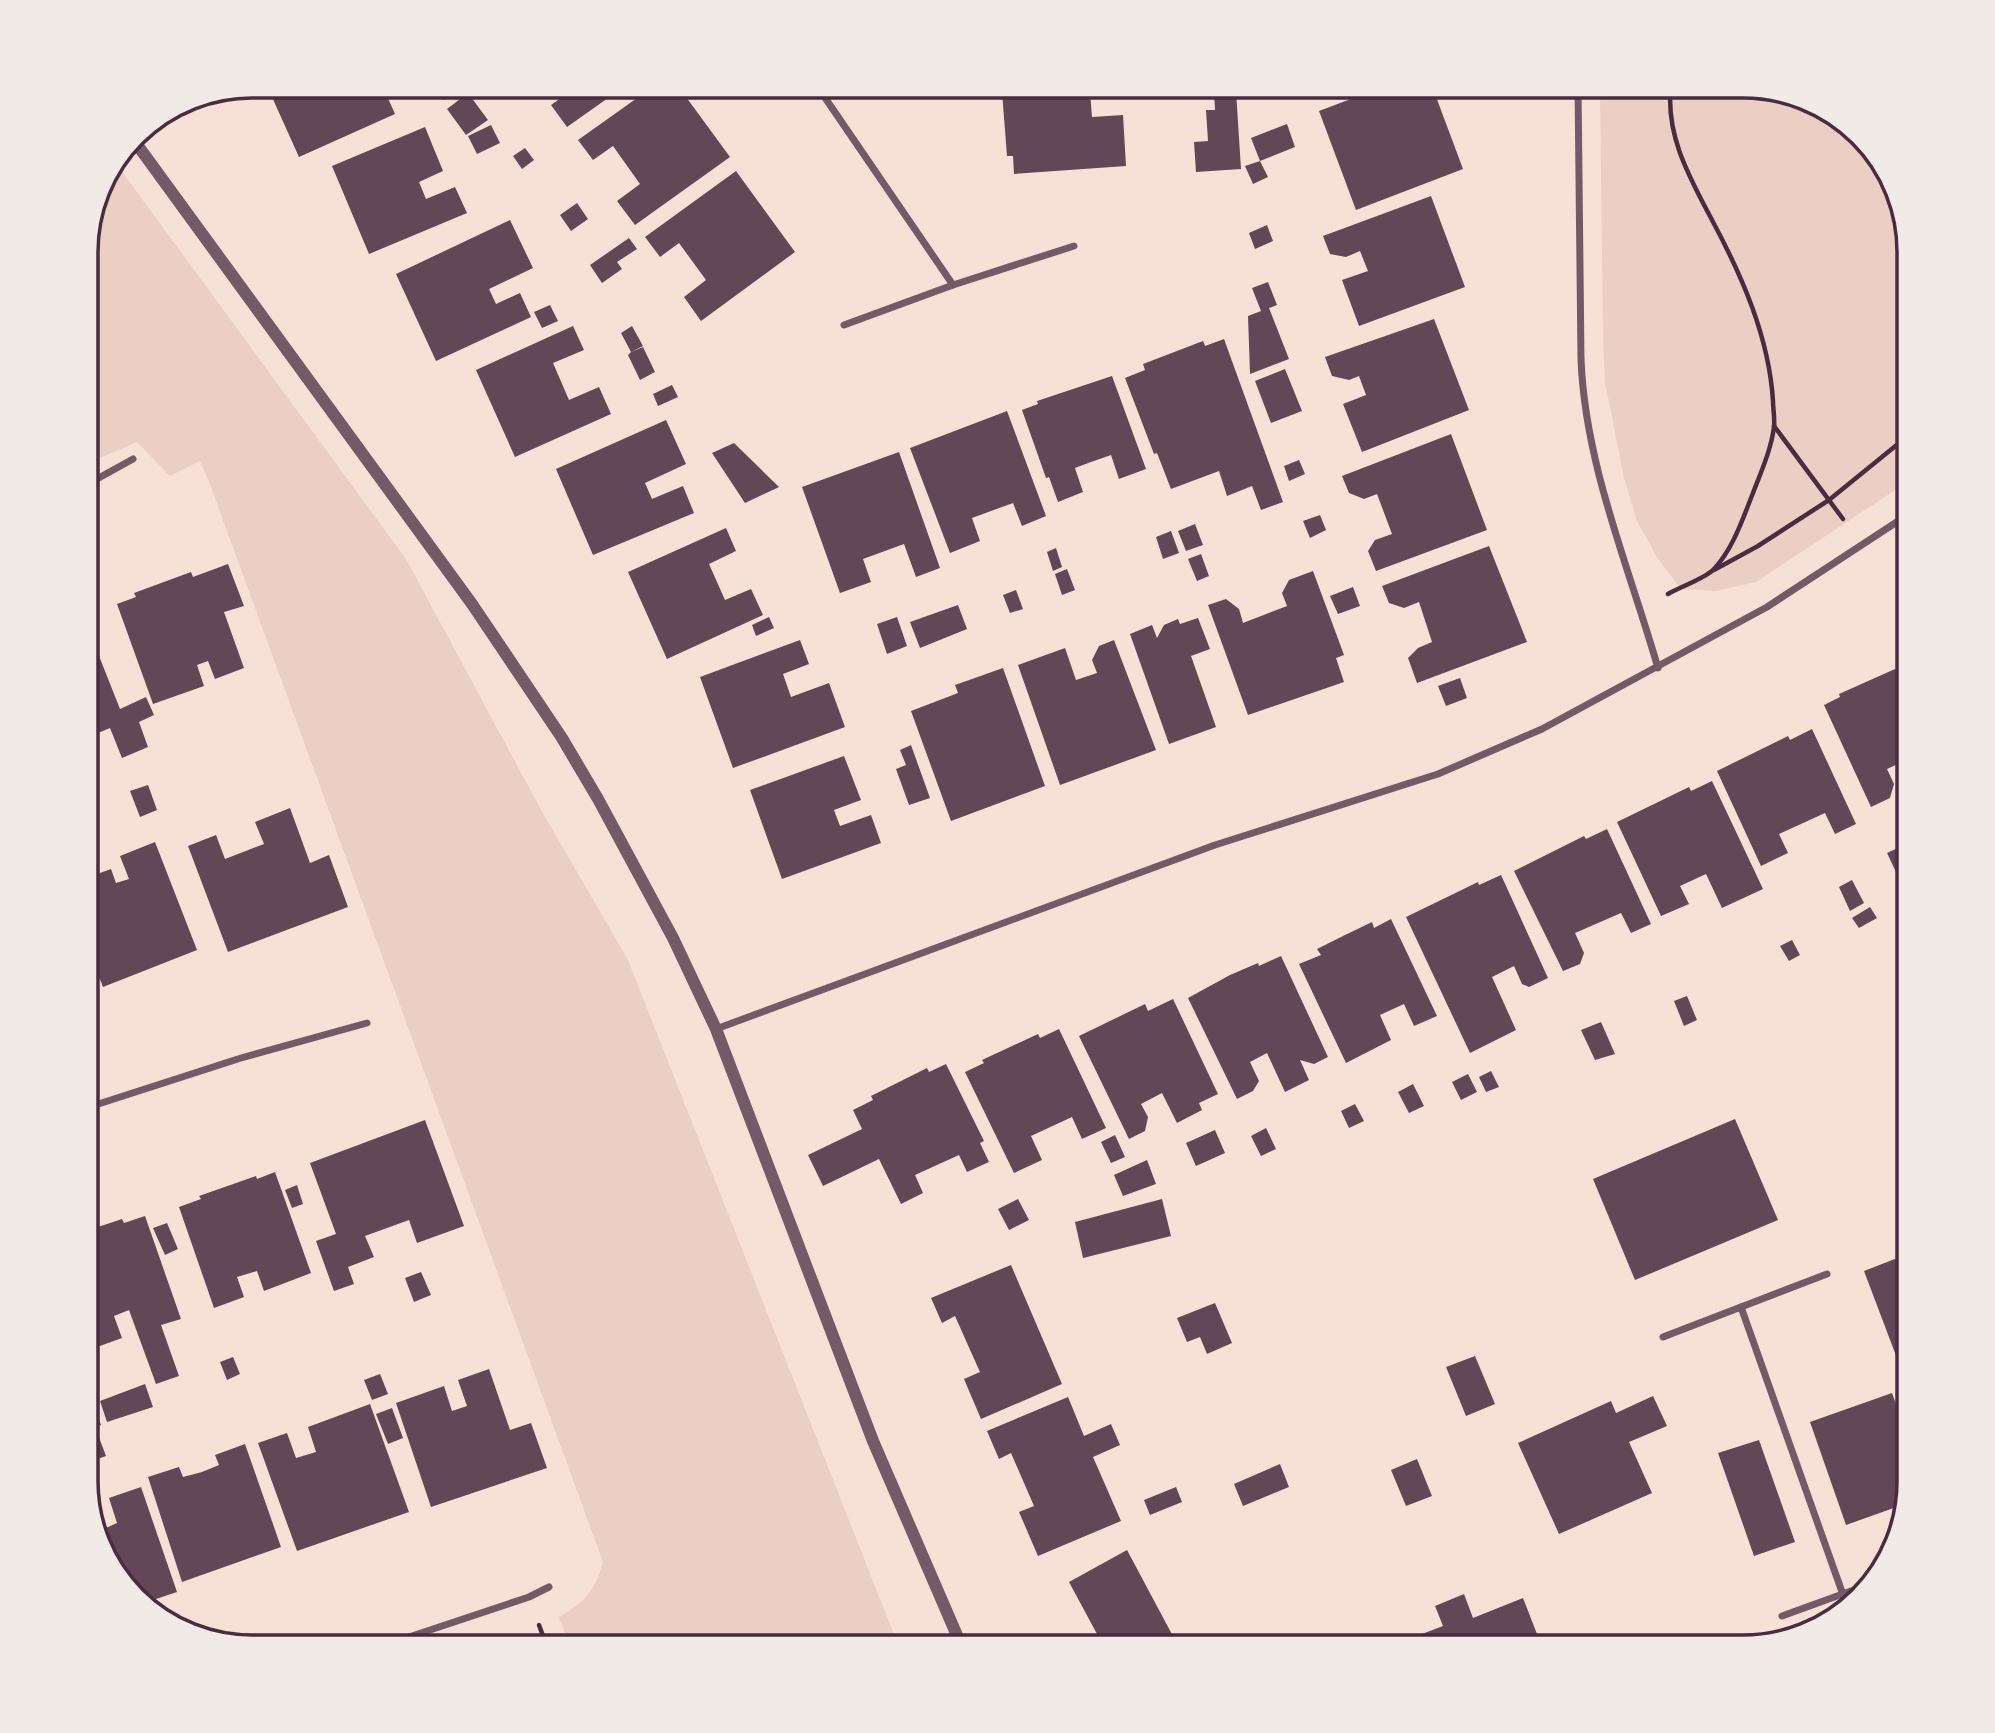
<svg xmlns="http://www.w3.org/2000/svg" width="1995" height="1733" font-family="'Nunito Sans',sans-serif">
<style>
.green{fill:#ebcfc5}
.building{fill:#644757}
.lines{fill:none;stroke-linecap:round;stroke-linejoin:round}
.path{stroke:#4a2c40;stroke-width:4.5}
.minor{stroke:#755966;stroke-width:7}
.tertiary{stroke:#755966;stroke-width:12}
.rim{fill:none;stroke:#4a2c40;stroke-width:3.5}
</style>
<rect width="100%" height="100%" fill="#f7e1d7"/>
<g class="green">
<path d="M1600,86H1744L1806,98L1853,127L1896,188L1909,252V481L1756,582L1716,591L1681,589L1658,559L1637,521L1624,478L1605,382L1603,337Z"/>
<path d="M115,162L406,559L540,808L628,960L899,1647H570L559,1617C585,1602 595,1591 603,1562L208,479L200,461L170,476L137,442L100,458L86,457V240L103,179Z"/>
</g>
<g class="building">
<path d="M267,86H353L359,98L383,87L395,114L299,157Z"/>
<path d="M437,86H460L463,90L444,100Z"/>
<path d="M568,86H625L567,127L551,105L572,90Z"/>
<path d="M654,86H678L730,157L635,225L617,201L640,184L613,146L593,160L578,140Z"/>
<path d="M1008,86H1112L1113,90L1090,92L1092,117L1123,115L1126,166L1014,174L1013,156H1007L1002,92L1009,91Z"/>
<path d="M1385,86H1432L1463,169L1356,210L1319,111Z"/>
<path d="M1236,91L1241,169L1196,172L1194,142L1208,141L1206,110H1215L1214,92Z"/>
<path d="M468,93L488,120L466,135L447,109Z"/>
<path d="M1287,124L1295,147L1260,161L1251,138Z"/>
<path d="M491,125L500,143L477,154L468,136Z"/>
<path d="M425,127L443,171L419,182L426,199L455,187L467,213L369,254L332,166Z"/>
<path d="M525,148L534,160L522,169L513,156Z"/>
<path d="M1260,161L1268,177L1253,184L1245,166Z"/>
<path d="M736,171L795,252L701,321L684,297L706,280L679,243L660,257L645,237Z"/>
<path d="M1431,196L1465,287L1359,326L1342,280L1368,271L1360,251L1346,257L1330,254L1323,236Z"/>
<path d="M577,203L588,219L571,231L560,215Z"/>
<path d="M510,220L533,268L489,289L496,304L520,293L531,317L436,361L396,274Z"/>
<path d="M1267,225L1273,241L1255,249L1249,233Z"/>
<path d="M629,238L637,249L617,262L622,269L602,283L590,265Z"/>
<path d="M1268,282L1277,305L1269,308L1289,359L1250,374L1248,316L1261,311L1252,288Z"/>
<path d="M550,305L558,321L542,328L534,312Z"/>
<path d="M1434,319L1469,410L1362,452L1343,404L1366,395L1359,376L1349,380L1332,376L1325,357Z"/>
<path d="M573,326L584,350L553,363L569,400L599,387L611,414L515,457L476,370Z"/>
<path d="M632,326L643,346L631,352L643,347L655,372L640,380L628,355L631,352L621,333Z"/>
<path d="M1224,339L1283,502L1261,510L1252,486L1227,496L1219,471L1171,489L1157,453L1154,454L1125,378L1145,370L1143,364L1203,341L1205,346Z"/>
<path d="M1285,369L1302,411L1271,423L1255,381Z"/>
<path d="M1112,376L1146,469L1119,479L1111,455L1091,462L1075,468L1083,492L1058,502L1049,477L1046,478L1022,410L1038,404L1037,401Z"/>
<path d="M672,385L678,397L658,406L653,394Z"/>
<path d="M1007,411L1046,516L1022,526L1013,503L991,511L972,518L980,541L950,553L910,448Z"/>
<path d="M666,420L686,464L645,483L652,499L683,486L694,513L593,555L556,469Z"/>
<path d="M1451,434L1487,530L1376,571L1368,551L1375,540L1392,534L1377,494L1364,499L1349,493L1342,476Z"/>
<path d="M734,443L779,487L745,503L712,453Z"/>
<path d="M899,452L940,568L916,577L904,544L863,559L871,582L840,593L802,487Z"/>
<path d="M1299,460L1305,474L1289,481L1284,466Z"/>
<path d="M1320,515L1326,530L1310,538L1303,521Z"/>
<path d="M1195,524L1203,545L1186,551L1178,531Z"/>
<path d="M726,528L736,551L709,564L725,600L751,589L763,615L667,659L628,572Z"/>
<path d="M1171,531L1179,553L1163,559L1156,537Z"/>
<path d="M1489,546L1527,642L1417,683L1408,658L1418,648L1432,642L1419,602L1404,608L1389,603L1382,586Z"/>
<path d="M1056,548L1062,567L1053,571L1047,552Z"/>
<path d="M1201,554L1209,576L1197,581L1188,559Z"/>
<path d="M228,564L244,606L224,612L244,668L215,679L208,661L197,665L204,686L153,704L117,604L136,597L134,593L191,572L193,577Z"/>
<path d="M1067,569L1075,590L1062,595L1055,574Z"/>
<path d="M1313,571L1344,655L1336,658L1344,682L1248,715L1208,605L1226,599L1239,609L1243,623L1287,606L1282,593L1289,580Z"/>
<path d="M1353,587L1360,606L1338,614L1330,596Z"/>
<path d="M1016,590L1023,609L1010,613L1003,595Z"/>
<path d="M958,605L967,629L920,648L910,622Z"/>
<path d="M769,617L774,628L756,636L752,625Z"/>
<path d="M897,617L907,646L887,654L877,624Z"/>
<path d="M1198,618L1210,649L1191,656L1216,727L1169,744L1130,634L1152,625L1157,638L1164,625L1178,619L1180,624Z"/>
<path d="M86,623L120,709L146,697L154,715L139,722L148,747L122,758L110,728L86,738Z"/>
<path d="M800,640L809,664L783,674L791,697L829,683L845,727L733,768L700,677Z"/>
<path d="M1114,640L1156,750L1060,785L1018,665L1065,648L1076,680L1097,673L1092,660L1099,646Z"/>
<path d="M1909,666V759L1887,769L1894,784L1890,798L1871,807L1824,705L1840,697L1839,694L1895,669L1897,672Z"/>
<path d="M1003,668L1045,786L951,821L911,711L958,693L955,685Z"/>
<path d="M1460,678L1467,698L1446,706L1438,686Z"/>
<path d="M1812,729L1856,824L1835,834L1825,813L1779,834L1788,853L1761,866L1717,771L1788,736L1790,740Z"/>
<path d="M911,745L930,798L909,805L896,769L906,765L900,750Z"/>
<path d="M844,756L861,800L834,810L840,826L871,815L881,843L782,879L750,790Z"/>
<path d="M1712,781L1763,889L1722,908L1706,874L1680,886L1689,904L1661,916L1617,822L1689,787L1691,791Z"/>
<path d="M148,785L157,810L140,817L130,791Z"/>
<path d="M290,808L310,863L329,855L348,907L228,952L188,846L216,835L225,859L264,844L255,822Z"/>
<path d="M1607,829L1651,924L1631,933L1621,913L1575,933L1584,953L1580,964L1563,971L1514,871L1584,836L1586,839Z"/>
<path d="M155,842L197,950L103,987L86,944V869L89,877L111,869L116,883L129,879L120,856Z"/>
<path d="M1906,844L1909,851V866L1896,872L1887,853Z"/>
<path d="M1501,875L1548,978L1529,987L1522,984L1514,966L1492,977L1516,1030L1470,1053L1406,917L1478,882L1479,885Z"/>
<path d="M1852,880L1864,903L1850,911L1839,887Z"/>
<path d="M1870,907L1877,918L1859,928L1852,918Z"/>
<path d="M1391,919L1437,1016L1414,1026L1404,1004L1380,1015L1391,1040L1346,1063L1299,964L1321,955L1317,949L1343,936L1372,922L1374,928Z"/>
<path d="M1792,940L1800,955L1789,961L1780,946Z"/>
<path d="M1281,956L1328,1057L1314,1064L1300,1060L1309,1080L1285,1092L1267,1053L1250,1062L1259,1081L1253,1091L1237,1099L1188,998L1230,975L1258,963L1259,966Z"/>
<path d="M1687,996L1697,1020L1684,1026L1674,1001Z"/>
<path d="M1173,999L1218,1094L1199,1103L1202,1110L1177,1123L1162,1093L1141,1104L1148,1117L1145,1131L1129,1139L1079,1036L1145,1004L1148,1011Z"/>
<path d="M1601,1022L1615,1054L1595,1060L1581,1030Z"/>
<path d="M1059,1029L1106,1128L1082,1139L1072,1117L1031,1136L1042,1160L1014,1173L965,1072L984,1063L982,1060L1038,1034L1040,1038Z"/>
<path d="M946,1064L984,1141L980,1143L989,1162L967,1172L959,1155L915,1175L923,1193L901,1204L879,1159L823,1186L808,1155L862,1129L853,1110L873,1100L871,1096L927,1068L929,1072Z"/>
<path d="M1491,1071L1499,1087L1486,1092L1479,1077Z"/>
<path d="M1468,1074L1477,1092L1461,1100L1452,1082Z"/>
<path d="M1413,1084L1424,1106L1409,1113L1398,1092Z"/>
<path d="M1355,1104L1364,1121L1349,1128L1341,1111Z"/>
<path d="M1735,1119L1778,1220L1635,1280L1593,1179Z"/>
<path d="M425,1120L464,1226L417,1243L409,1220L365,1236L374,1257L348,1267L354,1284L334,1291L316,1241L336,1234L310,1163Z"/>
<path d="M1266,1128L1276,1149L1261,1156L1251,1136Z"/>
<path d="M1215,1130L1225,1153L1196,1166L1186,1143Z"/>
<path d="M1115,1135L1125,1157L1111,1163L1101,1142Z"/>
<path d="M1147,1160L1156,1184L1123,1196L1114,1175Z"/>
<path d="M275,1172L311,1273L264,1291L257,1271L237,1277L244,1297L214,1308L179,1207L201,1199L199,1196L256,1176L257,1179Z"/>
<path d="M297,1185L303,1204L292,1208L285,1190Z"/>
<path d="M1018,1199L1029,1220L1009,1230L998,1209Z"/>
<path d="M1162,1199L1171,1236L1083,1258L1075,1222Z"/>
<path d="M145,1216L181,1319L161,1325L179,1376L156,1384L129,1310L114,1316L122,1338L86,1351V1231L122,1219L124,1223Z"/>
<path d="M167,1223L178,1249L165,1255L153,1228Z"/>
<path d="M1900,1257L1909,1280V1390L1864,1271Z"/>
<path d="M1011,1265L1062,1384L981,1419L964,1379L980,1372L971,1352L955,1316L942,1323L931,1298Z"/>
<path d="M421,1272L431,1295L414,1302L405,1278Z"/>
<path d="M1215,1303L1232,1343L1207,1354L1200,1337L1187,1342L1177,1318Z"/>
<path d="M1475,1356L1495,1404L1466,1416L1446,1367Z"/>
<path d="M233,1357L240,1374L227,1380L220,1362Z"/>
<path d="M489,1369L510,1430L531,1423L547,1468L431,1507L396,1403L444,1386L452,1411L467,1406L458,1380Z"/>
<path d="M380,1374L388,1394L372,1400L364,1380Z"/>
<path d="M145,1384L153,1407L107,1422L100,1401Z"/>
<path d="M1892,1393L1909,1441V1482L1905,1504L1846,1525L1810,1422Z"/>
<path d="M1653,1396L1667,1426L1629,1442L1652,1493L1559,1534L1518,1443L1611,1401L1616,1413Z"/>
<path d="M1068,1397L1084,1436L1111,1424L1120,1445L1093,1457L1121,1521L1038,1556L1019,1512L1034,1506L1011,1453L999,1459L987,1431Z"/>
<path d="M370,1404L409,1512L297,1551L258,1443L287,1433L296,1458L316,1452L308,1427Z"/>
<path d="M94,1406L101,1425L86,1430V1409Z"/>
<path d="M392,1408L403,1438L388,1444L376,1414Z"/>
<path d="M97,1432L106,1456L86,1463V1436Z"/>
<path d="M1759,1440L1795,1542L1754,1556L1718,1453Z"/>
<path d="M245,1444L281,1547L182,1582L148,1477L179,1467L183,1477L202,1472L219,1465L215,1455Z"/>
<path d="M1417,1459L1432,1496L1406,1506L1391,1470Z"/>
<path d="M1280,1464L1289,1487L1243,1506L1234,1484Z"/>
<path d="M141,1487L177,1592L141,1604L103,1554L97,1532L117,1523L109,1498Z"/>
<path d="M1176,1487L1182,1502L1150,1515L1144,1500Z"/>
<path d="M1127,1550L1175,1640L1162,1647H1104L1069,1582Z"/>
<path d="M1464,1594L1473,1618L1523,1598L1542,1647H1388L1443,1626L1435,1606Z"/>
</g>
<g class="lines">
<g class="path">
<path d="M1774,426L1843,519"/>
<path d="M1714,570L1758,546L1829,500L1909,435"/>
<path d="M1668,594C1680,587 1706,578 1714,569C1733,549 1743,518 1753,493C1761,472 1771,450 1774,427C1775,419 1773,409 1773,401C1769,337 1742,276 1712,220C1690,178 1665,135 1671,86"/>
<path d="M539,1625L547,1647"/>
</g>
<g class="minor">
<path d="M817,86L953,285"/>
<path d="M1578,86L1581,359C1585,465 1629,567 1658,668"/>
<path d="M844,325L953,285L1074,246"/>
<path d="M86,485L133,459"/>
<path d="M716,1029L1215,845L1438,774L1542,729L1767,607L1909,514"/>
<path d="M86,1108L241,1058L367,1023"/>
<path d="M1741,1307L1847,1606"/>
<path d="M1663,1337L1827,1274"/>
<path d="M1782,1616L1873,1583"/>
<path d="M379,1647L529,1597L549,1587"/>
</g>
<path class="tertiary" d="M133,139L472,604L562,738L598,799L673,938L716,1029L873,1441L962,1647"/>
</g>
<path d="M0 0H1995V1733H0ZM252 98H1743A154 154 0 0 1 1897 252V1481A154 154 0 0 1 1743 1635H252A154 154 0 0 1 98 1481V252A154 154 0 0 1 252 98Z" fill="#f1eae7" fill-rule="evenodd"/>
<path class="rim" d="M252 98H1743A154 154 0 0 1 1897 252V1481A154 154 0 0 1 1743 1635H252A154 154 0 0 1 98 1481V252A154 154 0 0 1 252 98Z"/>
</svg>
